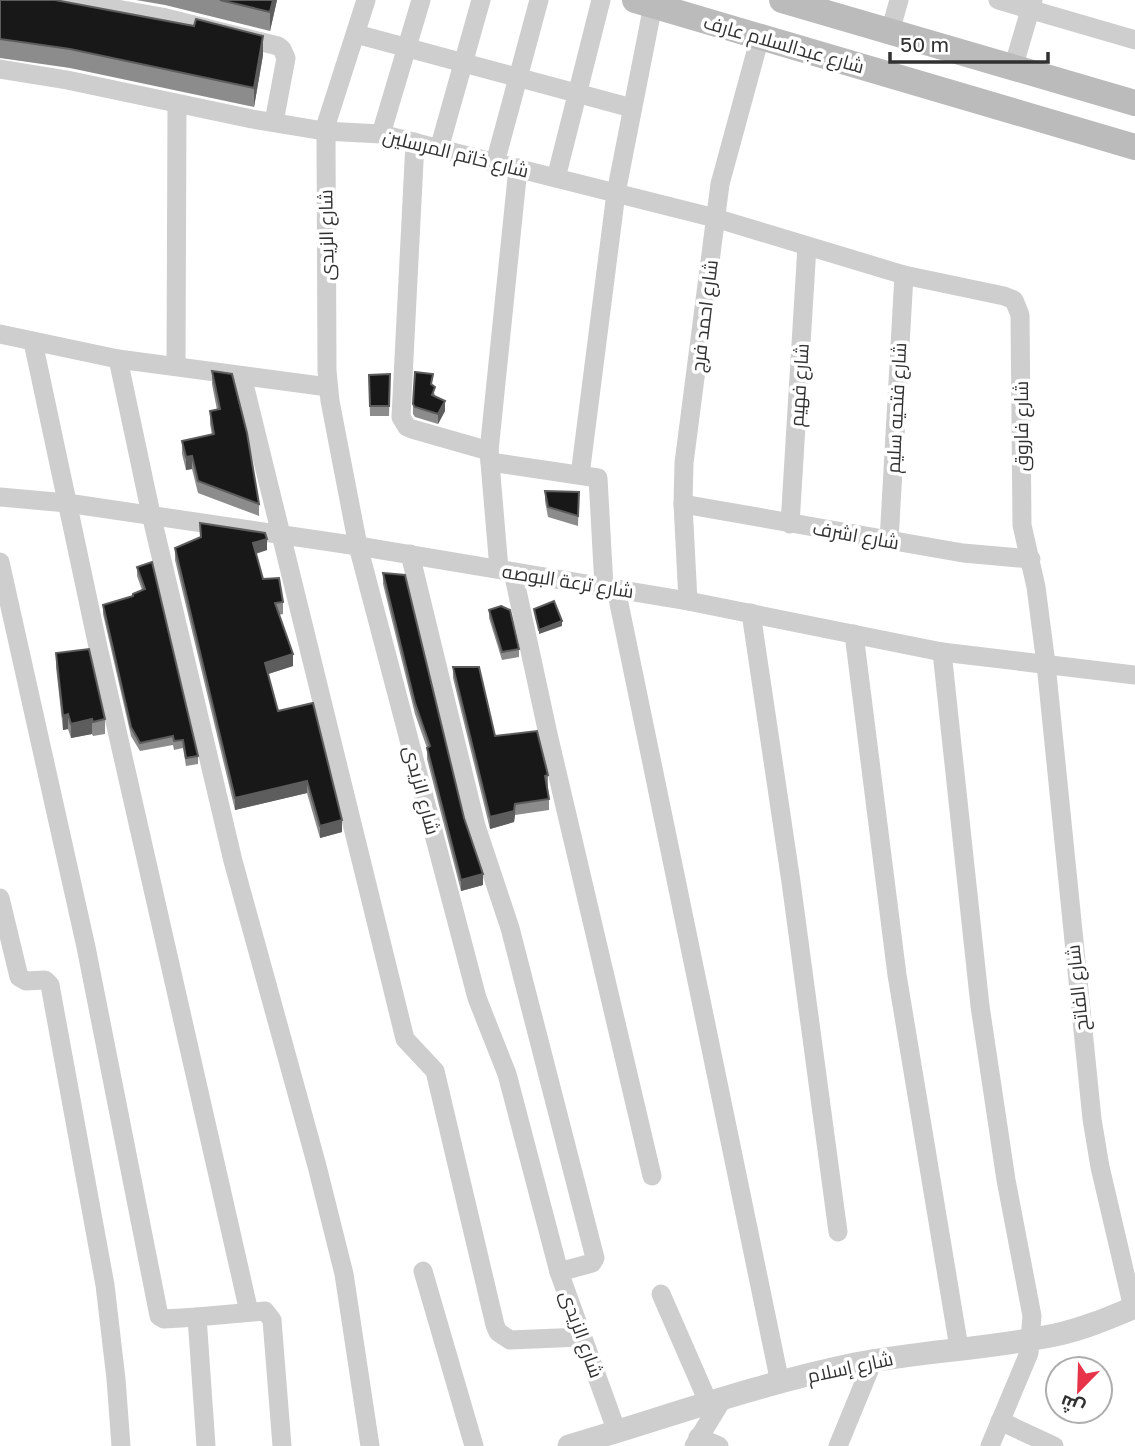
<svg xmlns="http://www.w3.org/2000/svg" width="1135" height="1446" font-family="'Golos Text',Cairo,sans-serif">
<style>
.lines{fill:none;stroke-linecap:round;stroke-linejoin:round}
.minor{stroke:#cecece;stroke-width:19}
.tertiary{stroke:#cecece;stroke-width:23}
.secondary{stroke:#bbb;stroke-width:26}
.wall{fill:#8c8c8c}
.shaded-wall{fill:#5d5d5d}
.building{fill:#181818;stroke:#5d5d5d;stroke-width:2}
.labels{text-anchor:middle;stroke-width:7;stroke-linejoin:round;paint-order:stroke}
.street-label{font-size:19px;fill:#313131;stroke:#fff}
</style>
<rect width="100%" height="100%" fill="#fff"/>
<g class="lines">
<g class="minor">
<path d="M65,0L162,17L278,46L282,49L286,58L274,122"/>
<path d="M366,0L324,131L326,136L327,371L330,401L358,546L477,998L507,1074L559,1272L617,1432"/>
<path d="M998,0L1135,40"/>
<path d="M890,32L899,0"/>
<path d="M356,34L632,108"/>
<path d="M1013,68L1033,0"/>
<path d="M0,69L67,80L252,119L324,131L381,134L715,218L904,275L1004,296L1014,300L1020,315L1022,525L1036,587L1046,664L1092,1119L1100,1167L1133,1308"/>
<path d="M381,134L421,0"/>
<path d="M415,142L401,417L407,427L412,429L489,451"/>
<path d="M439,149L481,0"/>
<path d="M495,163L539,0"/>
<path d="M556,178L601,0"/>
<path d="M0,334L118,359L328,387"/>
<path d="M33,342L98,647L249,1312"/>
<path d="M118,359L151,514L233,861L317,1166L344,1274L370,1446"/>
<path d="M176,366L177,105"/>
<path d="M242,376L405,1039L435,1071L495,1325L498,1332L510,1340L582,1337"/>
<path d="M490,462L598,478L604,587"/>
<path d="M580,475L616,193L653,5"/>
<path d="M0,497L67,503L358,546L688,601L942,652L1135,675"/>
<path d="M683,504L963,553L1031,559"/>
<path d="M790,524L807,246"/>
<path d="M889,541L904,275"/>
<path d="M410,554L476,826L510,928L595,1258L592,1263L559,1272"/>
<path d="M0,562L86,947L159,1316L164,1319L197,1317"/>
<path d="M499,569L489,451L518,168"/>
<path d="M513,572L548,734L652,1176"/>
<path d="M616,589L780,1383"/>
<path d="M688,601L683,504L684,463L720,184L760,37"/>
<path d="M751,613L791,882L838,1232"/>
<path d="M854,634L897,975L959,1348"/>
<path d="M942,652L980,1006L1006,1180L1032,1316L1029,1353L990,1446"/>
<path d="M0,898L19,977L26,981L45,980L50,985L105,1285L116,1379L121,1446"/>
<path d="M423,1271L474,1446"/>
<path d="M661,1294L709,1404"/>
<path d="M1000,1421L1054,1446"/>
<path d="M698,1437L719,1446"/>
<path d="M206,1446L197,1317L265,1311L272,1320L282,1446"/>
<path d="M694,1446L722,1400"/>
<path d="M838,1446L873,1361"/>
</g>
<path class="tertiary" d="M569,1446C664,1418 758,1384 855,1364C921,1351 989,1349 1055,1335C1083,1329 1109,1318 1135,1307"/>
<g class="secondary">
<path d="M635,0L1135,147"/>
<path d="M782,0L1135,103"/>
</g>
</g>
<g class="wall">
<path d="M0,0L263,55L254,107L70,68L0,58Z"/>
<path d="M136,0H277L270,31L165,5Z"/>
<path d="M212,371L259,504V516L198,493L192,469L186,470L182,454V441L212,435L210,424V411L217,410L212,384Z"/>
<path d="M390,374L389,416H370L369,375Z"/>
<path d="M432,385L435,396L445,411L438,424L415,417L413,414V404Z"/>
<path d="M545,491L579,492L578,526L548,517L545,501Z"/>
<path d="M200,523L267,550L256,554L263,579L283,602V614L279,615L293,666L268,674L278,711L342,832L320,838L307,793L235,810L175,560V548L200,538Z"/>
<path d="M152,562L198,756V764L186,766L183,748L174,750L173,745L140,751L131,736L103,614V605L133,596V594L142,590L137,576V567Z"/>
<path d="M383,573L464,818L483,885L461,891L427,759V748L415,714L383,584Z"/>
<path d="M489,610L519,649V657L502,660L489,618Z"/>
<path d="M56,653L105,719V734L93,736L92,734L71,738L68,729L63,730L56,667Z"/>
<path d="M453,667L495,736L548,775V786L547,787L549,799V810L515,815L514,822L490,829L453,678Z"/>
</g>
<g class="shaded-wall">
<path d="M273,0H277L270,31V12Z"/>
<path d="M263,36V55L254,107V88Z"/>
<path d="M445,401V411L438,424V414Z"/>
<path d="M192,456V469L186,470V457Z"/>
<path d="M267,539V550L253,554V543Z"/>
<path d="M562,621V626L539,634V630Z"/>
<path d="M293,654V666L265,675V663Z"/>
<path d="M68,714V729L63,730V716Z"/>
<path d="M92,719V734L71,738V724Z"/>
<path d="M307,781V793L235,810V798Z"/>
<path d="M515,804V815L514,822L490,829V817Z"/>
<path d="M342,820V832L320,838V826Z"/>
<path d="M483,874V885L461,891V880Z"/>
</g>
<g class="building">
<path d="M0,0H55L194,26L196,19L263,36L254,88L70,49L0,39Z"/>
<path d="M220,0H273L270,12Z"/>
<path d="M212,371L232,374L247,433L259,504L198,481L192,456L186,457L182,441L214,434L210,411L220,409Z"/>
<path d="M415,372L433,374L431,384L435,387L432,395L445,401L438,414L415,407L413,404Z"/>
<path d="M390,374L389,406H370L369,375Z"/>
<path d="M545,491L579,492L578,516L548,507Z"/>
<path d="M200,523L265,533L267,539L253,543L263,579L279,578L283,602L275,603L293,654L265,663L278,711L313,703L342,820L320,826L307,781L235,798L175,548L201,537Z"/>
<path d="M152,562L198,756L186,758L183,740L174,741L173,736L140,743L131,727L103,605L133,596V594L145,589L137,567Z"/>
<path d="M383,573L405,575L464,818L483,874L461,880L427,748L430,746L415,703Z"/>
<path d="M554,601L562,621L539,630L534,609Z"/>
<path d="M501,606L510,610L519,649L502,652L489,610Z"/>
<path d="M89,649L105,719L93,722L92,719L71,724L68,714L63,716L56,653Z"/>
<path d="M453,667H479L495,736L537,731L548,775L545,776L549,799L515,804L514,811L490,817Z"/>
</g>
<g class="labels">
<g class="street-label">
<text transform="translate(784 44) rotate(16)" y="7">شارع عبدالسلام عارف</text>
<text transform="translate(456 153) rotate(14)" y="7">شارع خاتم المرسلين</text>
<text transform="translate(326 235) rotate(-91)" y="7">شارع الزيدى</text>
<text transform="translate(704 316) rotate(-83)" y="7">شارع احمد فرج</text>
<text transform="translate(799 385) rotate(-86)" y="7">شارع فهيم</text>
<text transform="translate(896 408) rotate(-87)" y="7">شارع فتحيه سليم</text>
<text transform="translate(1021 426) rotate(-90)" y="7">شارع فاروق</text>
<text transform="translate(856 535) rotate(10)" y="7">شارع اشرف</text>
<text transform="translate(568 581) rotate(9)" y="7">شارع ترعة البوصه</text>
<text transform="translate(422 790) rotate(75)" y="7">شارع الزيدى</text>
<text transform="translate(1077 988) rotate(-96)" y="7">شارع الفاتح</text>
<text transform="translate(582 1334) rotate(70)" y="7">شارع الزيدى</text>
<text transform="translate(850 1367) rotate(-12)" y="7">شارع إسلام</text>
</g>
</g>
<g transform="translate(1079 1390) rotate(203)"><circle r="33" fill="#ffffff" stroke="#adadad" stroke-width="2"/>
<path d="M0-5L12 26L0 18L-12 26Z" fill="#e73448"/>
<text y="-10" font-size="19" font-weight="bold" text-anchor="middle" fill="#313131">ش</text>
</g>
<path d="M890 52v10h158v-10" fill="none" stroke="#313131" stroke-width="3.5"/>
<text x="900" y="52" font-size="21" fill="#313131" stroke="#ffffff" stroke-width="5" paint-order="stroke">50 m</text>
</svg>
